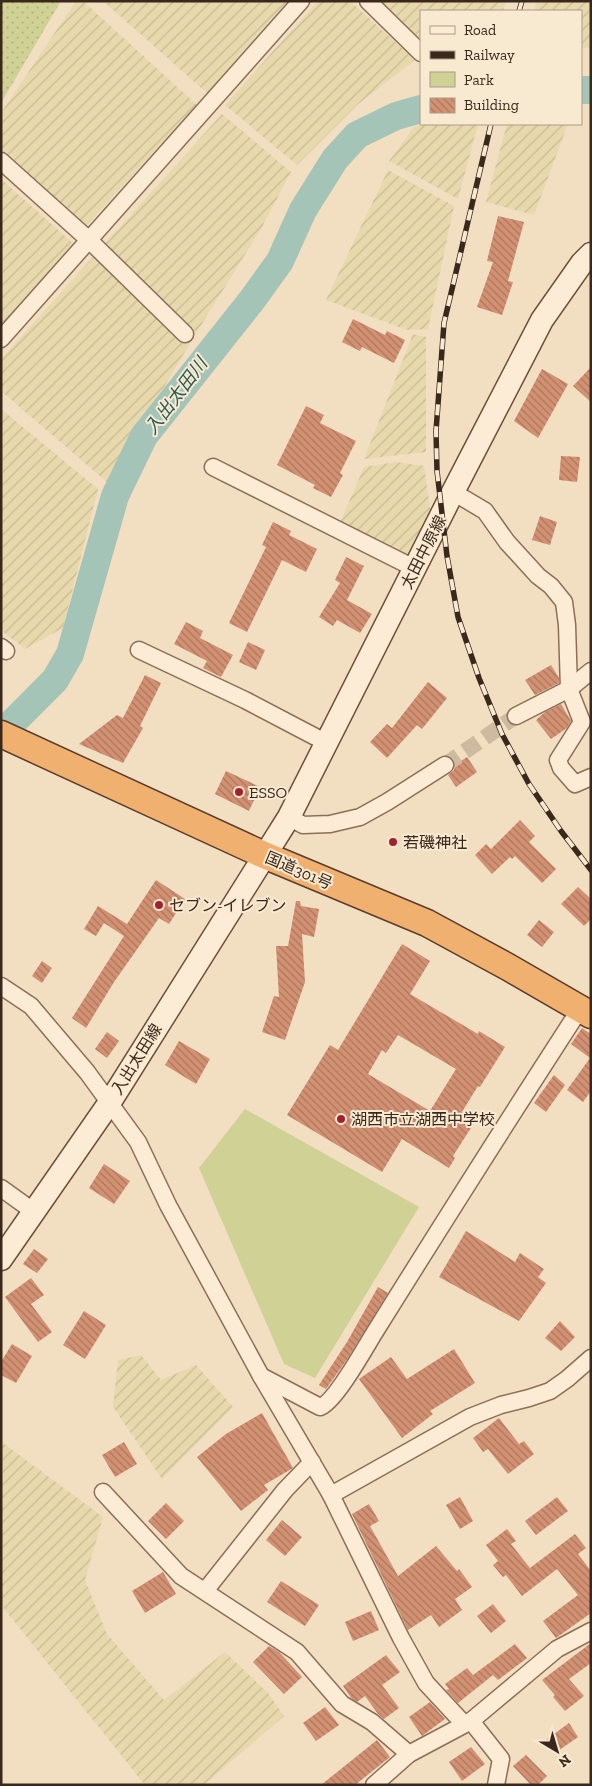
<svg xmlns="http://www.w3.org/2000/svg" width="592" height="1786" font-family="'Zilla Slab','Noto Sans JP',serif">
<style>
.farmland{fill:url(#farmland-furrows)}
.grass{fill:url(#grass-dots)}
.park{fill:#d0d194}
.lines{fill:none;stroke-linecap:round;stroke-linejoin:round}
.river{stroke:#a4c4b7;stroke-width:28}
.building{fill:url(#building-back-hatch);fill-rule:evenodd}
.minor-tunnel{stroke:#cdbaa0;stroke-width:16;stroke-dasharray:16 8;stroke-linecap:butt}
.minor-casing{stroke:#8d6e57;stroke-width:19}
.secondary-casing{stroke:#6f4f3a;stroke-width:25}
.trunk-casing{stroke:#5a3c2b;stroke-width:29}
.minor{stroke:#fcecd5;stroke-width:16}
.secondary{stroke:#fcecd5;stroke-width:22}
.trunk{stroke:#f0b070;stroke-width:26}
.rail-casing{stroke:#3b281c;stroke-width:5.5}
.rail{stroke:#f8e9d1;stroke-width:4;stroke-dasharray:11;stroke-linecap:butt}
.poi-dot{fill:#a1212f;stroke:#f8e9d1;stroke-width:2}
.labels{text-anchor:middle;stroke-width:4;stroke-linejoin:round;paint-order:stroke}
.street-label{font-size:16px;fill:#3b281c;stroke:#f8e9d1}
.poi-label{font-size:16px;fill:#3b281c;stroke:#f8e9d1;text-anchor:start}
.water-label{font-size:18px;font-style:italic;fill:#2a5c54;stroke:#f8e9d1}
</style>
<defs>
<pattern id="farmland-furrows" width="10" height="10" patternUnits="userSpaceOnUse" patternTransform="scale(1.25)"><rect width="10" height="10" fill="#e8d9ad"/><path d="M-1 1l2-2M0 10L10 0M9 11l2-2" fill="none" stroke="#c8ba94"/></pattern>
<pattern id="grass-dots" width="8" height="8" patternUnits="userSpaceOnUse" patternTransform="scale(1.25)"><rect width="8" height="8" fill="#d0d194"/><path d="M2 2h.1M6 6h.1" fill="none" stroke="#b4b37f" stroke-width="1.8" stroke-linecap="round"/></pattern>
<pattern id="building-back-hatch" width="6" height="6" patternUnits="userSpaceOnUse" patternTransform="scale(1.25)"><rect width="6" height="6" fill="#d39173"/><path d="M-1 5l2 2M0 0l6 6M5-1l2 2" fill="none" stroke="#ac765e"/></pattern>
</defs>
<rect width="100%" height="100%" fill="#f2dec1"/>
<g class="farmland">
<path d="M76,1H83L197,105L85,227L1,152V113Z"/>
<path d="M103,1H288L207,93Z"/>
<path d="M318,1H350L415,60L357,105L297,165L225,105Z"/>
<path d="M381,1H506L503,11H421V39Z"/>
<path d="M537,1H591V47L581,49V11H534Z"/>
<path d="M222,114L291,172L261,229L193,338L108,483L1,391V359Z"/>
<path d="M427,124H478L458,199L389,161L414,127Z"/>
<path d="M507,124H568L534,215L486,202Z"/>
<path d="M388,170L454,206L428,329L407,330L326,300Z"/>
<path d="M1,179L76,246L1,330Z"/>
<path d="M413,334L426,337V452L364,459Z"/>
<path d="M1,409L98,489L63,628L25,649L1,630Z"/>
<path d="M396,462L424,466L431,515L409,565L339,525L364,467Z"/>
<path d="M141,1355L161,1380L196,1365L233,1407L162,1479L113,1407L118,1360Z"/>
<path d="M3,1443L103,1517L85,1580L107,1634L164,1700L225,1652L268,1693L284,1716L204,1785H145L1,1605V1444Z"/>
</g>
<path class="grass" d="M1,1H61L1,103Z"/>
<path class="park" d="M245,1109L419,1207L315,1378L284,1364L199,1168Z"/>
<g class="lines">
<g class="river">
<path d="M581,90H591"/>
<path d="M1,734L55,680L70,654L115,496L144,436L252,300L280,261L303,210L335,159L357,135L396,116L421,109"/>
</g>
</g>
<g class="building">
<path d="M498,216L524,222L508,281L513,282L502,315L477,307L493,262L487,261Z"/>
<path d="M353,319L385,335L387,331L405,340L394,363L362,347L360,351L342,342Z"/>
<path d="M591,367V402L573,386Z"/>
<path d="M542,369L568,384L538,438L514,421Z"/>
<path d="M306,406L324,415L320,423L356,441L340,473L343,475L331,497L313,488L315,485L277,465Z"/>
<path d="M561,456L580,457L577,482L559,480Z"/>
<path d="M540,516L557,522L550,545L532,540Z"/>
<path d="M273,522L291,531L289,535L317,549L306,572L282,560L247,632L229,623L266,547L262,545Z"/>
<path d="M346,557L364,566L347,600L372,614L360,633L337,620L333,626L319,617L340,583L335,580Z"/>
<path d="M186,622L203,631L200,638L233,655L221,677L203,668L207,661L174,644Z"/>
<path d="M248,642L265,650L256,670L239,662Z"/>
<path d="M551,665L559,678V683L535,695L525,680Z"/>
<path d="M145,675L161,683L140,726L143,728L123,763L79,744L117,715L123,718Z"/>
<path d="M428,682L447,698L422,729L417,725L387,758L370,742L387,724L392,728Z"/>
<path d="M561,704L571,721L567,728L551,739L536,720L545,712Z"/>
<path d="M467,757L477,772L456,787L448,775L454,770L455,765Z"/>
<path d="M226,771L260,787L249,811L215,794Z"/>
<path d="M520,820L535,836L529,842L556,869L542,883L515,856L512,859L510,857L492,874L475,855L486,844L491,849Z"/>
<path d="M156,880L185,899L169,924L159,918L114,982L86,1028L72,1018L124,936L104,923L96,936L84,929L98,906L127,924Z"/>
<path d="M578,887L591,899V919L584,926L561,904Z"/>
<path d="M296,901H300L301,906L319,909L314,937L302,934L305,982L285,1040L262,1032L274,996L279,997L276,946H288Z"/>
<path d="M539,920L554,932L542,947L527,935Z"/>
<path d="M402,944L430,961L410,994L478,1034L479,1031L505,1047L480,1087L478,1086L462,1112L476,1120L453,1156L455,1158L449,1168L402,1139L382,1172L287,1115L330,1045L338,1050ZM398,1035L456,1069L430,1111L368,1074L382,1050L386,1053Z"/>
<path d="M42,961L52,968L42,983L32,976Z"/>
<path d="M582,1028L591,1034V1091L583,1102L567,1090L590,1058L571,1044Z"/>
<path d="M107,1032L119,1041L107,1058L95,1049Z"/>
<path d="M179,1041L210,1059L196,1084L165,1065Z"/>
<path d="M554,1075L565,1085L546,1112L534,1103Z"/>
<path d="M104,1164L130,1181L114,1204L89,1188Z"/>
<path d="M466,1231L515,1262L520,1253L544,1269L538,1277L546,1283L519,1321L439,1277Z"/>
<path d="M34,1249L48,1259L37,1273L23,1264Z"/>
<path d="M31,1278L44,1295L31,1304L52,1332L38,1342L5,1297Z"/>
<path d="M378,1287L388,1293L348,1358L326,1389L319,1385L347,1342Z"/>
<path d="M84,1311L106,1325L85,1359L63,1345Z"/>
<path d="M560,1321L575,1337L561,1351L545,1338Z"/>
<path d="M12,1344L32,1356L16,1383L1,1375V1362Z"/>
<path d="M454,1349L475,1383L430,1411L433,1414L402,1438L359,1379L391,1357L407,1379Z"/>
<path d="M262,1413L293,1468L264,1485L268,1490L241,1511L197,1457L226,1434Z"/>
<path d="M499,1418L519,1444L524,1441L534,1454L508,1474L488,1449L483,1452L473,1438Z"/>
<path d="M124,1442L137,1464L115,1477L102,1455Z"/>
<path d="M460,1497L473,1521L460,1529L446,1505Z"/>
<path d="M557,1497L568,1511L536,1535L525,1521Z"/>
<path d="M166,1503L184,1521L166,1539L148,1521Z"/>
<path d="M369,1504L379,1521L370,1526L398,1576L436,1546L457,1571L459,1569L472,1587L455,1599L462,1610L439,1627L431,1615L408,1630L352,1514Z"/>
<path d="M282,1520L302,1537L285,1556L266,1540Z"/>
<path d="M507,1529L516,1541L511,1544L530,1568L575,1534L586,1548L578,1554L591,1571V1613L556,1638L543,1621L578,1595L557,1569L522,1596L506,1575L503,1577L493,1565L498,1561L486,1545Z"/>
<path d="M163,1572L176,1594L145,1613L132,1591Z"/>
<path d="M281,1581L319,1605L305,1626L267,1602Z"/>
<path d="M493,1604L506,1621L491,1633L477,1616Z"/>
<path d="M371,1611L379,1630L353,1641L345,1622Z"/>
<path d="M591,1643V1663L569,1679L584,1696L565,1711L553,1697L555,1695L542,1680Z"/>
<path d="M515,1644L527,1658L498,1680L493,1675L458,1703L446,1690L449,1689L445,1684L467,1668L473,1675Z"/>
<path d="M269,1646L279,1652L302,1677L284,1694L253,1662Z"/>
<path d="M386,1655L400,1672L382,1685L399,1708L384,1719L378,1714L365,1696L357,1702L352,1699L343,1686Z"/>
<path d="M430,1702L445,1719L422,1736L409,1717Z"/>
<path d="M325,1707L339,1725L316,1741L303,1723Z"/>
<path d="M569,1723L578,1737L555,1753L546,1740Z"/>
<path d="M377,1740L390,1757L355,1785H321Z"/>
<path d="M471,1747L485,1764L462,1781L449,1762Z"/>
<path d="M526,1755L547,1776L538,1785H531L513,1766Z"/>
</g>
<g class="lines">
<path class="minor-tunnel" d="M445,765L516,716"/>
<g class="minor-casing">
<g id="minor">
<path d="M368,1L421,53"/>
<path d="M1,161L89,240L185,334"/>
<path d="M1,339L301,1"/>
<path d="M213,467L414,568"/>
<path d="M453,492L485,511L507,542L538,576L551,586L564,602L567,625L569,689L582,722L558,760L561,768L575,784L591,777"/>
<path d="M1,647L6,651"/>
<path d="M139,650L245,700L327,743"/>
<path d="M516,716L569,689L591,671"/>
<path d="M289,817L303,825L330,824L360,817L387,802L445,765"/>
<path d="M1,986L31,1006L87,1072L138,1142L168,1205L261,1376L331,1495L401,1638L426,1683L464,1724"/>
<path d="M1,1188L33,1211"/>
<path d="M261,1376L320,1407C334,1403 364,1350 373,1335C441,1226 510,1117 580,1009"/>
<path d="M103,1492L181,1576L297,1652L342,1704L372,1722L409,1754"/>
<path d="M331,1495L470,1417L501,1405L529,1398L550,1391L567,1379L591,1358"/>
<path d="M205,1591L285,1490L312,1462"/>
<path d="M471,1721L501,1759L496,1785"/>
<path d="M374,1785L409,1754L471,1721L557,1649L591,1631"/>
</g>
</g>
<g class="secondary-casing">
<path id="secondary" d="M1,1259L110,1102L289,817L453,492L542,320L582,263L591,254"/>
</g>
<g class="trunk-casing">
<path id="trunk" d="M1,734L264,855L427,923L508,967L591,1015"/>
</g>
<use href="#minor" class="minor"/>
<use href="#secondary" class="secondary"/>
<use href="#trunk" class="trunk"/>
<g class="rail-casing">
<g id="rail">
<path d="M519,11L522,1"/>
<path d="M491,124L444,323L436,431L437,471L447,556L458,617L479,678L502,734L529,784L561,831L591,870"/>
</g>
</g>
<use href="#rail" class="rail"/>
</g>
<g class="poi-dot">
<circle cx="239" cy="792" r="5"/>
<circle cx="393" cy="842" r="5"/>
<circle cx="159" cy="905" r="5"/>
<circle cx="341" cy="1119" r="5"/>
</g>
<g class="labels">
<g class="street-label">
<text transform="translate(423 552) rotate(-63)" y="6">太田中原線</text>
<text transform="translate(299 870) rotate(23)" y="6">国道301号</text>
<text transform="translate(136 1059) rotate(-58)" y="6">入出太田線</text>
</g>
<g class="poi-label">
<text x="249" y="798">ESSO</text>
<text x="403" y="848">若磯神社</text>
<text x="169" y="911">セブン-イレブン</text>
<text x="351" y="1125">湖西市立湖西中学校</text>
</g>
<g class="water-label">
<text transform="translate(176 396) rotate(-53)" y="6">入出太田川</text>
</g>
</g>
<rect width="592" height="1786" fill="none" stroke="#3b281c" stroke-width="5"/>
<rect x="420" y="10" width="162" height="115" fill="#f8e9d1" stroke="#ac9c89"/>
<rect x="430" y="26" width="25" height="8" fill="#fcecd5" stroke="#ac9c89"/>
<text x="464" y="35" font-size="15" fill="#3b281c">Road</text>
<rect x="430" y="51" width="25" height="8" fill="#3b281c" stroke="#ac9c89"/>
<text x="464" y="60" font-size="15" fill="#3b281c">Railway</text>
<rect x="430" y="72" width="25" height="15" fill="#d0d194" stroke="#ac9c89"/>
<text x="464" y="85" font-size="15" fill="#3b281c">Park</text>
<rect x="430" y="98" width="25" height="15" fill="url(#building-back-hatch)" stroke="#ac9c89"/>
<text x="464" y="110" font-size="15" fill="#3b281c">Building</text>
<g transform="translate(557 1751) rotate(142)" stroke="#f8e9d1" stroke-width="4" paint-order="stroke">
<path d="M0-4L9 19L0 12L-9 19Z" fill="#3b281c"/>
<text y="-8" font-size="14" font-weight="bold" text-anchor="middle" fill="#3b281c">N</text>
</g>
</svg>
